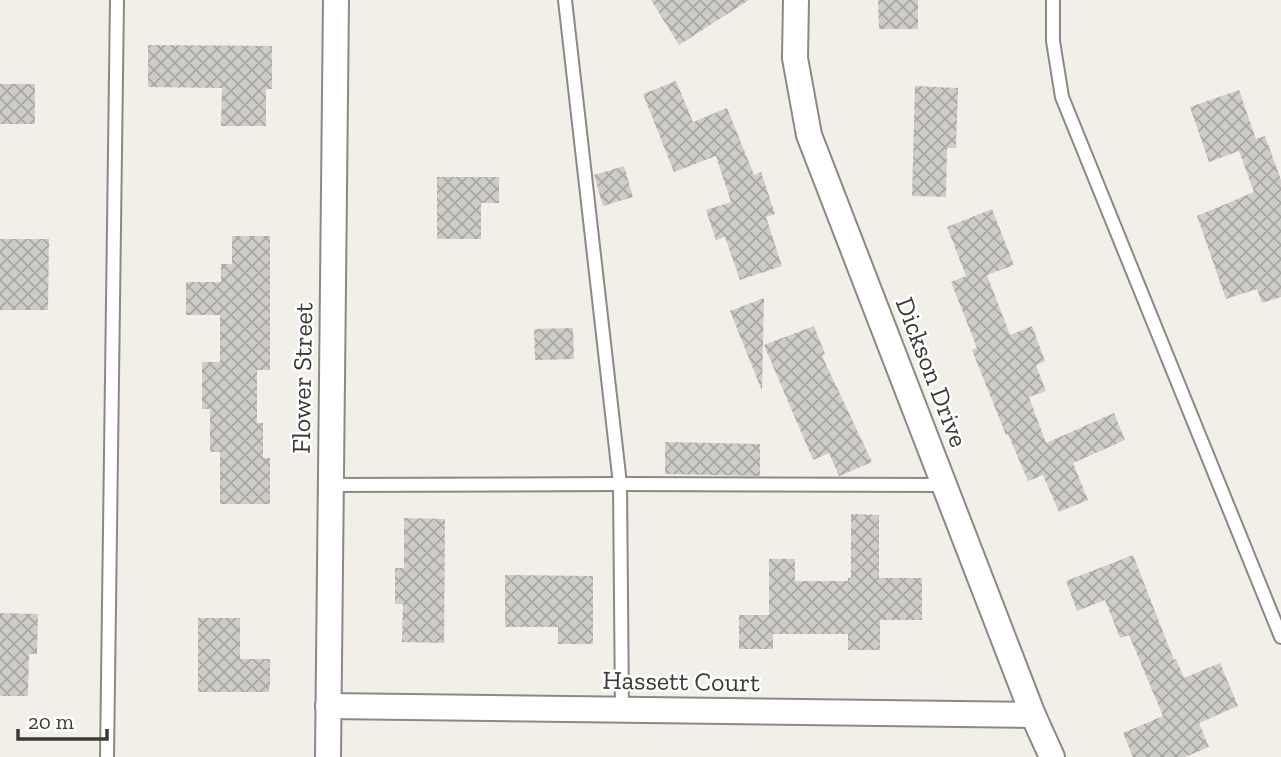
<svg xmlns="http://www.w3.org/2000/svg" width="1281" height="757" font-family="'Zilla Slab',serif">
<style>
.building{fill:url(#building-cross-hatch)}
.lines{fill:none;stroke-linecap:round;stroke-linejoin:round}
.lane-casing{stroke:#8b8983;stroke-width:16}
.street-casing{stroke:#8b8983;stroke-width:28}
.lane{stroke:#fff;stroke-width:12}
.street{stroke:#fff;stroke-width:24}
.labels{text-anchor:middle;stroke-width:5;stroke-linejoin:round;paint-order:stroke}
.street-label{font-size:26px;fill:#3a3a37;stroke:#fff}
</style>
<defs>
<pattern id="building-cross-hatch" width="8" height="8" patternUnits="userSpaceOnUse" patternTransform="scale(1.75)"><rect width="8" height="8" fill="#ceccc6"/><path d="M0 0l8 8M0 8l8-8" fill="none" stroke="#a8a7a2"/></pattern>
</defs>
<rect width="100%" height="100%" fill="#f1efe8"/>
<g class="building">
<path d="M651,0H749L679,45Z"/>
<path d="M878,0H918V29H879Z"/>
<path d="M148,45L272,46V89H266V126H221L222,88L148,87Z"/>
<path d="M676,81L693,122L727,108L754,175L761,172L775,214L766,217L782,266L740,280L725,237L716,240L706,210L731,202L716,156L674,172L643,94Z"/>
<rect x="0" y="84" width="35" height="40"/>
<path d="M915,86L958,88L956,148H947L946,197L912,196Z"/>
<path d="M1239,90L1256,139L1265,136L1281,180V297L1262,303L1257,289L1226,299L1197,216L1254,192L1239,151L1209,162L1190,107Z"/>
<path d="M624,166L633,197L603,206L594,175Z"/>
<path d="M437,177H499V203H481V239H437Z"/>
<path d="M992,209L1014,265L987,275L1010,335L1032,326L1045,361L1036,365L1046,391L1029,397L1046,443L1114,413L1125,440L1073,463L1088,500L1059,512L1043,475L1028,481L1008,434L1006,435L972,350L977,348L951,282L966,276L947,227Z"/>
<path d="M232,236H270V370H257V423H263V458H270V504H220V452H210V409H202V362H220V315H186V282H221V264H232Z"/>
<path d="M0,239H49L48,310H0Z"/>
<path d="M764,298L762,391L730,311Z"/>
<path d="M814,326L825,354L822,356L872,462L839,476L829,453L813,460L764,345Z"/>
<path d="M573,328L574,359L535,360L534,329Z"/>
<path d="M665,442L760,444V476L665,474Z"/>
<path d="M851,514L879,515V578H922V620H880V650H848V634H773V649H739V615H769V559H795V581H848V578H851Z"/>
<path d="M404,518L445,519L444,643L402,642L403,604H395V568H404Z"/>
<path d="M1133,555L1174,660L1176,659L1184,678L1220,663L1238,706L1199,723L1209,747L1185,757H1133L1123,733L1163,716L1129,635L1120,638L1105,600L1077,611L1066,581Z"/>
<path d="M505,575L593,576V644H558V627H505Z"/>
<path d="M0,613L38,614L37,654H29L28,696H0Z"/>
<path d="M198,618H240V659H270V687H269V692H198Z"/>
</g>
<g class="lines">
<g class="lane-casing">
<g id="lane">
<path d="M565,0L620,484L622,710"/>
<path d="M1053,0V41L1062,97L1281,637"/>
<path d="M331,485L620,484L944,485"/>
<path d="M107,757L117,0"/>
</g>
</g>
<g class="street-casing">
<g id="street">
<path d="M796,0L795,58L809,135L1033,715L1052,757"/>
<path d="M328,706L1033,715"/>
<path d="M328,757L336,0"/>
</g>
</g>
<use href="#lane" class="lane"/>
<use href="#street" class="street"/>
</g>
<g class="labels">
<g class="street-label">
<text transform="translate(932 372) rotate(69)" y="9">Dickson Drive</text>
<text transform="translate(302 378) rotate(-89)" y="9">Flower Street</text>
<text transform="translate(681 681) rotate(1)" y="9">Hassett Court</text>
</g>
</g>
<path d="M18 729v10h89v-10" fill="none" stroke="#3a3a37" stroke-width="3.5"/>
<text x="28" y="729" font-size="21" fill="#3a3a37" stroke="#ffffff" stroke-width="5" paint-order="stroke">20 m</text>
</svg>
